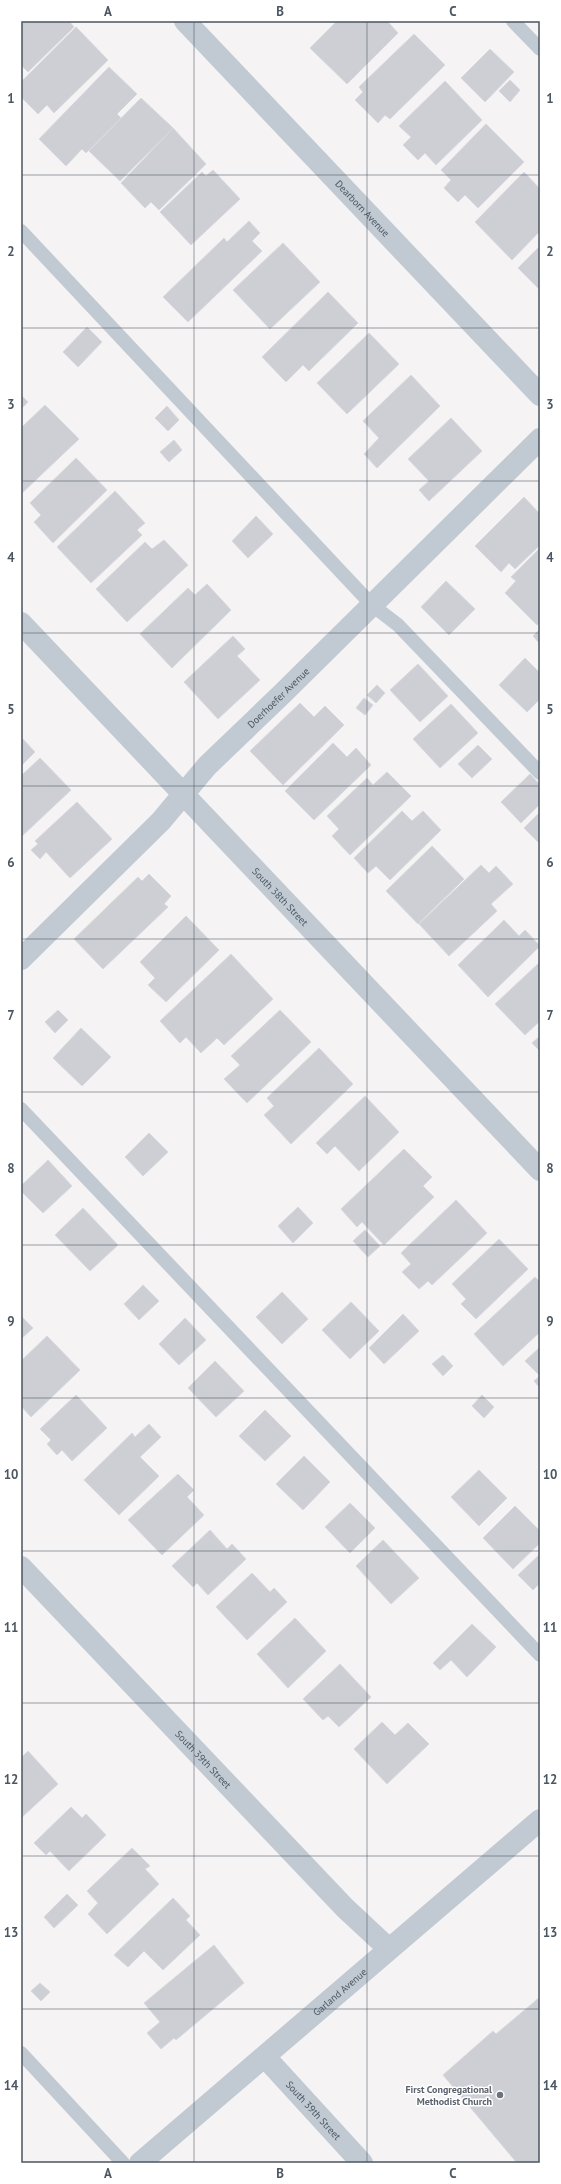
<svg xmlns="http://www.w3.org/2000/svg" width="561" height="2184" font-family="'PT Sans',sans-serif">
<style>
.building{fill:#cdcfd5;stroke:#d7d9de}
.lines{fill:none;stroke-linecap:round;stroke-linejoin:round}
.lane{stroke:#c1cad2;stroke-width:14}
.street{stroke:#c1cad2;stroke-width:22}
.grid{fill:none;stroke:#4a5661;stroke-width:1;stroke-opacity:0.55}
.worship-dot{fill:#6b7280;stroke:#fff;stroke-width:1.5}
.labels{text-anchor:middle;stroke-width:3;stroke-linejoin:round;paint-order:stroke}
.street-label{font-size:10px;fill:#4a5661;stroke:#fff}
.worship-label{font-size:10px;font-weight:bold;fill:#5b616d;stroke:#fff;text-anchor:end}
.neatline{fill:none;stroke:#4a5661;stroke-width:1.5}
.grid-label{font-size:13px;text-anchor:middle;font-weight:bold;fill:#4a5661}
</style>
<rect width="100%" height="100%" fill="#f5f3f3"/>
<g class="building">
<path d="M21,21H69L74,27L28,72L21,65Z"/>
<path d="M337,21H387L398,33L347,84L310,48Z"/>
<path d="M76,27L108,60L54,113L47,105L38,114L21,97V82Z"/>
<path d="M414,34L445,65L390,119L385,115L378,123L355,100L363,92L359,87Z"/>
<path d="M490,49L514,72L485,102L461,78Z"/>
<path d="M109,67L137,94L117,114L121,118L86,153L82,149L66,166L39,139Z"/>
<path d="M510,80L520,90L510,102L499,91Z"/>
<path d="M445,81L482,120L436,165L425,153L418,160L403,145L411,137L399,126Z"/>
<path d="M141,98L173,128L120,181L89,151Z"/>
<path d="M486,124L524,162L478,208L465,195L458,202L444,188L451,180L441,170Z"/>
<path d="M173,128L206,164L159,210L151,202L145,208L121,183Z"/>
<path d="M213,170L240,199L191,245L160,212L202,172L206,176Z"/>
<path d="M524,172L540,189V231L512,260L475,222Z"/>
<path d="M249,221L260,233L252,241L262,251L188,322L163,297L224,238L227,242Z"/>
<path d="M283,243L320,282L270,329L233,290Z"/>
<path d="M540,246V290L518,268Z"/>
<path d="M328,292L358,323L309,371L303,365L286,382L262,357Z"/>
<path d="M87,327L102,342L78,367L63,352Z"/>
<path d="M369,333L399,364L347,414L317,383Z"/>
<path d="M411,375L440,406L377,468L364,454L379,438L363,421Z"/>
<path d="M21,395L28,402L21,409Z"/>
<path d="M45,405L79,439L21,494V428Z"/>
<path d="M167,406L179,420L168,431L155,418Z"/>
<path d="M451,418L482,451L429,501L419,490L429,481L408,459Z"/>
<path d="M174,440L182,450L169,462L160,452Z"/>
<path d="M76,458L107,490L53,543L34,522L41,515L30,503Z"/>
<path d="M115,491L145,523L137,530L142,535L91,583L57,547Z"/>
<path d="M524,497L540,514V545L515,569L509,563L501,572L475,546Z"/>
<path d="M256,516L273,534L248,558L232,541Z"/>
<path d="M164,540L188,565L127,622L96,589L145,542L152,549Z"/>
<path d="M540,548V623L537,625L505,593L516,581L511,577Z"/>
<path d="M446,581L475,609L449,635L421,607Z"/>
<path d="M207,584L231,610L172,668L140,634L188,588L195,595Z"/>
<path d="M540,629V644L533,636Z"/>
<path d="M233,636L245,649L237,656L260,680L218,719L184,682Z"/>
<path d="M525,658L540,673V699L527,712L499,685Z"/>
<path d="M418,664L448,696L420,722L390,690Z"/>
<path d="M377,685L385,693L376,703L367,695Z"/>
<path d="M364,698L373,705L365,715L356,708Z"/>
<path d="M300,703L314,717L325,706L344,725L283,785L250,751Z"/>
<path d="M451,704L478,733L440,768L413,739Z"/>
<path d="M21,737L35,752L21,766Z"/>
<path d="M333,743L347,757L356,748L371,765L314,820L285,791Z"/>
<path d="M478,745L492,759L472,778L458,764Z"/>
<path d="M40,758L71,790L21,837V776Z"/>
<path d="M387,772L411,796L350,855L332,836L339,829L327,816L367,778L373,785Z"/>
<path d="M530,774L540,785V804L521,823L501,802Z"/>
<path d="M77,802L112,839L70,878L46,852L40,859L31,850L38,844L35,841Z"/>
<path d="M402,811L412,821L423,811L441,830L390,880L376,866L368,873L354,858Z"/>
<path d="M540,812V844L524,828Z"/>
<path d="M432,846L464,879L418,924L386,891Z"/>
<path d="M481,865L489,873L496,866L513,884L491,904L497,911L449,956L419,924Z"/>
<path d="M149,874L171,896L164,904L168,907L103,969L74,939L138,877L142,881Z"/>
<path d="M186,916L219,950L166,1002L148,985L155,978L140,962Z"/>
<path d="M504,920L519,936L525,930L540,946L488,997L458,965Z"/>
<path d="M231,954L273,999L224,1045L217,1038L201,1053L186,1037L180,1043L160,1021Z"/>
<path d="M540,962V1021L525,1035L495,1004Z"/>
<path d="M58,1010L68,1020L55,1033L45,1022Z"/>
<path d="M280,1010L311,1042L247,1103L224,1079L240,1065L231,1056Z"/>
<path d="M81,1028L111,1057L82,1086L53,1058Z"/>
<path d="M540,1036V1051L532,1043Z"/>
<path d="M319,1048L353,1084L291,1144L264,1115L274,1106L267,1098Z"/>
<path d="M365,1096L399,1132L359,1171L335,1146L327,1154L316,1143Z"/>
<path d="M149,1133L168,1152L143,1176L125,1157Z"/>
<path d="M404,1149L432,1177L423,1186L434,1197L384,1245L362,1222L357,1227L341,1209Z"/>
<path d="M48,1160L72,1186L43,1213L21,1191V1186Z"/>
<path d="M456,1200L487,1233L432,1285L428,1281L419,1289L402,1272L411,1264L401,1253Z"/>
<path d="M298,1207L313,1223L293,1243L278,1226Z"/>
<path d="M83,1208L118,1245L90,1271L55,1235Z"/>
<path d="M365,1230L380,1246L368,1257L353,1241Z"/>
<path d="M499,1239L528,1269L476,1319L461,1304L466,1299L452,1284Z"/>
<path d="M535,1277L540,1282V1332L503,1366L474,1334Z"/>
<path d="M143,1285L159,1301L139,1320L124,1304Z"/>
<path d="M282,1292L308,1319L282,1344L256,1317Z"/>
<path d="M351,1302L379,1331L350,1359L322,1330Z"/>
<path d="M403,1314L419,1331L384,1364L369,1348Z"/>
<path d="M21,1316L33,1328L21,1339Z"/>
<path d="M185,1318L206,1340L179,1365L159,1344Z"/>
<path d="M47,1336L80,1370L31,1417L21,1406V1361Z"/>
<path d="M540,1347V1388L534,1381L540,1376L525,1361Z"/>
<path d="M443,1355L453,1366L443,1376L432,1364Z"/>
<path d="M215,1361L244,1391L216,1417L188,1388Z"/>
<path d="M76,1395L107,1428L72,1461L62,1450L57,1455L56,1454L47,1444L51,1440L40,1429Z"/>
<path d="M482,1395L494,1407L484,1418L472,1406Z"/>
<path d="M265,1410L291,1436L265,1461L239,1436Z"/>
<path d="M149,1424L161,1437L140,1457L159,1476L119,1515L84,1480L132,1433L135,1437Z"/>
<path d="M304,1456L330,1482L303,1510L276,1484Z"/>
<path d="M479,1470L507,1498L479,1526L451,1497Z"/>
<path d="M178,1474L194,1490L187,1497L204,1515L162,1555L128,1520Z"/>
<path d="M350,1503L375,1528L350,1553L325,1527Z"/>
<path d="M515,1506L540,1531V1543L513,1569L483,1538Z"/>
<path d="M210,1530L227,1549L232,1544L246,1559L208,1595L197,1583L193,1587L172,1566Z"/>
<path d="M383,1540L419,1578L391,1604L356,1566Z"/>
<path d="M540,1554V1583L533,1590L518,1575Z"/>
<path d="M252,1573L270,1592L274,1588L287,1602L247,1640L216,1607Z"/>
<path d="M295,1618L326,1651L288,1688L257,1654Z"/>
<path d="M472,1624L496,1647L467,1677L451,1660L440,1670L433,1663Z"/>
<path d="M340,1664L371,1697L339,1727L328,1716L323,1720L303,1699Z"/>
<path d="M382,1722L395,1735L408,1723L429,1744L387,1784L354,1749Z"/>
<path d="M28,1751L58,1784L21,1818V1758Z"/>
<path d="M71,1807L82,1818L86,1814L106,1835L69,1871L50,1851L46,1855L34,1843Z"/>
<path d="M132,1848L150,1866L145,1869L159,1884L107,1934L88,1914L98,1903L87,1891Z"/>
<path d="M67,1894L78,1905L54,1928L44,1917Z"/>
<path d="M173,1898L190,1916L186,1920L200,1935L163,1970L144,1951L128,1967L114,1955Z"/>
<path d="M214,1945L244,1983L176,2040L174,2038L161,2049L147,2033L160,2022L144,2003Z"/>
<path d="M40,1983L50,1992L41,2001L31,1991Z"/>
<path d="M540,1997V2163H517L443,2075L493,2031L496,2034Z"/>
</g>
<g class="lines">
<g class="lane">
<path d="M513,21L540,49"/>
<path d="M21,231L372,605L398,625L540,773"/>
<path d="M21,1109L540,1655"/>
<path d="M21,2053L123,2163"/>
</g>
<g class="street">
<path id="s1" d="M185,21L540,395"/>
<path id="s2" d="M21,623L540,1170"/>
<path id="s3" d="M21,959L161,821L207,766L283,693L540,439"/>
<path id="s4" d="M21,1567L345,1908L389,1949"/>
<path id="s5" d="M265,2057L362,2163"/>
<path id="s6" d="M140,2163L540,1820"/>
</g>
</g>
<path class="grid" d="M194,21V2163M367,21V2163M21,175H540M21,328H540M21,481H540M21,633H540M21,786H540M21,939H540M21,1092H540M21,1245H540M21,1398H540M21,1551H540M21,1703H540M21,1856H540M21,2009H540"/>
<circle class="worship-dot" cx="500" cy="2095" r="4"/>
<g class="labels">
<g class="street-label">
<text dy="4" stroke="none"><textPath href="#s1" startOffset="258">Dearborn Avenue</textPath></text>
<text dy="4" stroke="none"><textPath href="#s3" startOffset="367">Doerhoefer Avenue</textPath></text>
<text dy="4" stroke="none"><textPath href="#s2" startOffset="377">South 38th Street</textPath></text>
<text dy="4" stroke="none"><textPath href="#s4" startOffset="265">South 39th Street</textPath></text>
<text dy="4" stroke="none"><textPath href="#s6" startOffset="263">Garland Avenue</textPath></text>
<text dy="4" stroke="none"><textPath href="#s5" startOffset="72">South 39th Street</textPath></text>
</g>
<g class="worship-label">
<text x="492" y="2093">First Congregational<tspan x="492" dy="12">Methodist Church</tspan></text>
</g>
</g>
<rect width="561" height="2184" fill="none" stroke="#ffffff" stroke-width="44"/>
<rect x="22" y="22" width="517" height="2140" class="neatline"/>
<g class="grid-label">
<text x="108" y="16">A</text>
<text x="280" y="16">B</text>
<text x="453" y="16">C</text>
<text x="11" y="103">1</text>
<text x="550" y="103">1</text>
<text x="11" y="256">2</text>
<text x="550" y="256">2</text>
<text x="11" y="409">3</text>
<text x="550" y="409">3</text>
<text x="11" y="562">4</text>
<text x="550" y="562">4</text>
<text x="11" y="714">5</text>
<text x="550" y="714">5</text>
<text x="11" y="867">6</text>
<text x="550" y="867">6</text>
<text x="11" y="1020">7</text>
<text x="550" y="1020">7</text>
<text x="11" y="1173">8</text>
<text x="550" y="1173">8</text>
<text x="11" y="1326">9</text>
<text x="550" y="1326">9</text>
<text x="11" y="1479">10</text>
<text x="550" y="1479">10</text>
<text x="11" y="1632">11</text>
<text x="550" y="1632">11</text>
<text x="11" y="1784">12</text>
<text x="550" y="1784">12</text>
<text x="11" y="1937">13</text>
<text x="550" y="1937">13</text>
<text x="11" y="2090">14</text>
<text x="550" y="2090">14</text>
<text x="108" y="2178">A</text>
<text x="280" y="2178">B</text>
<text x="453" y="2178">C</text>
</g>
</svg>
